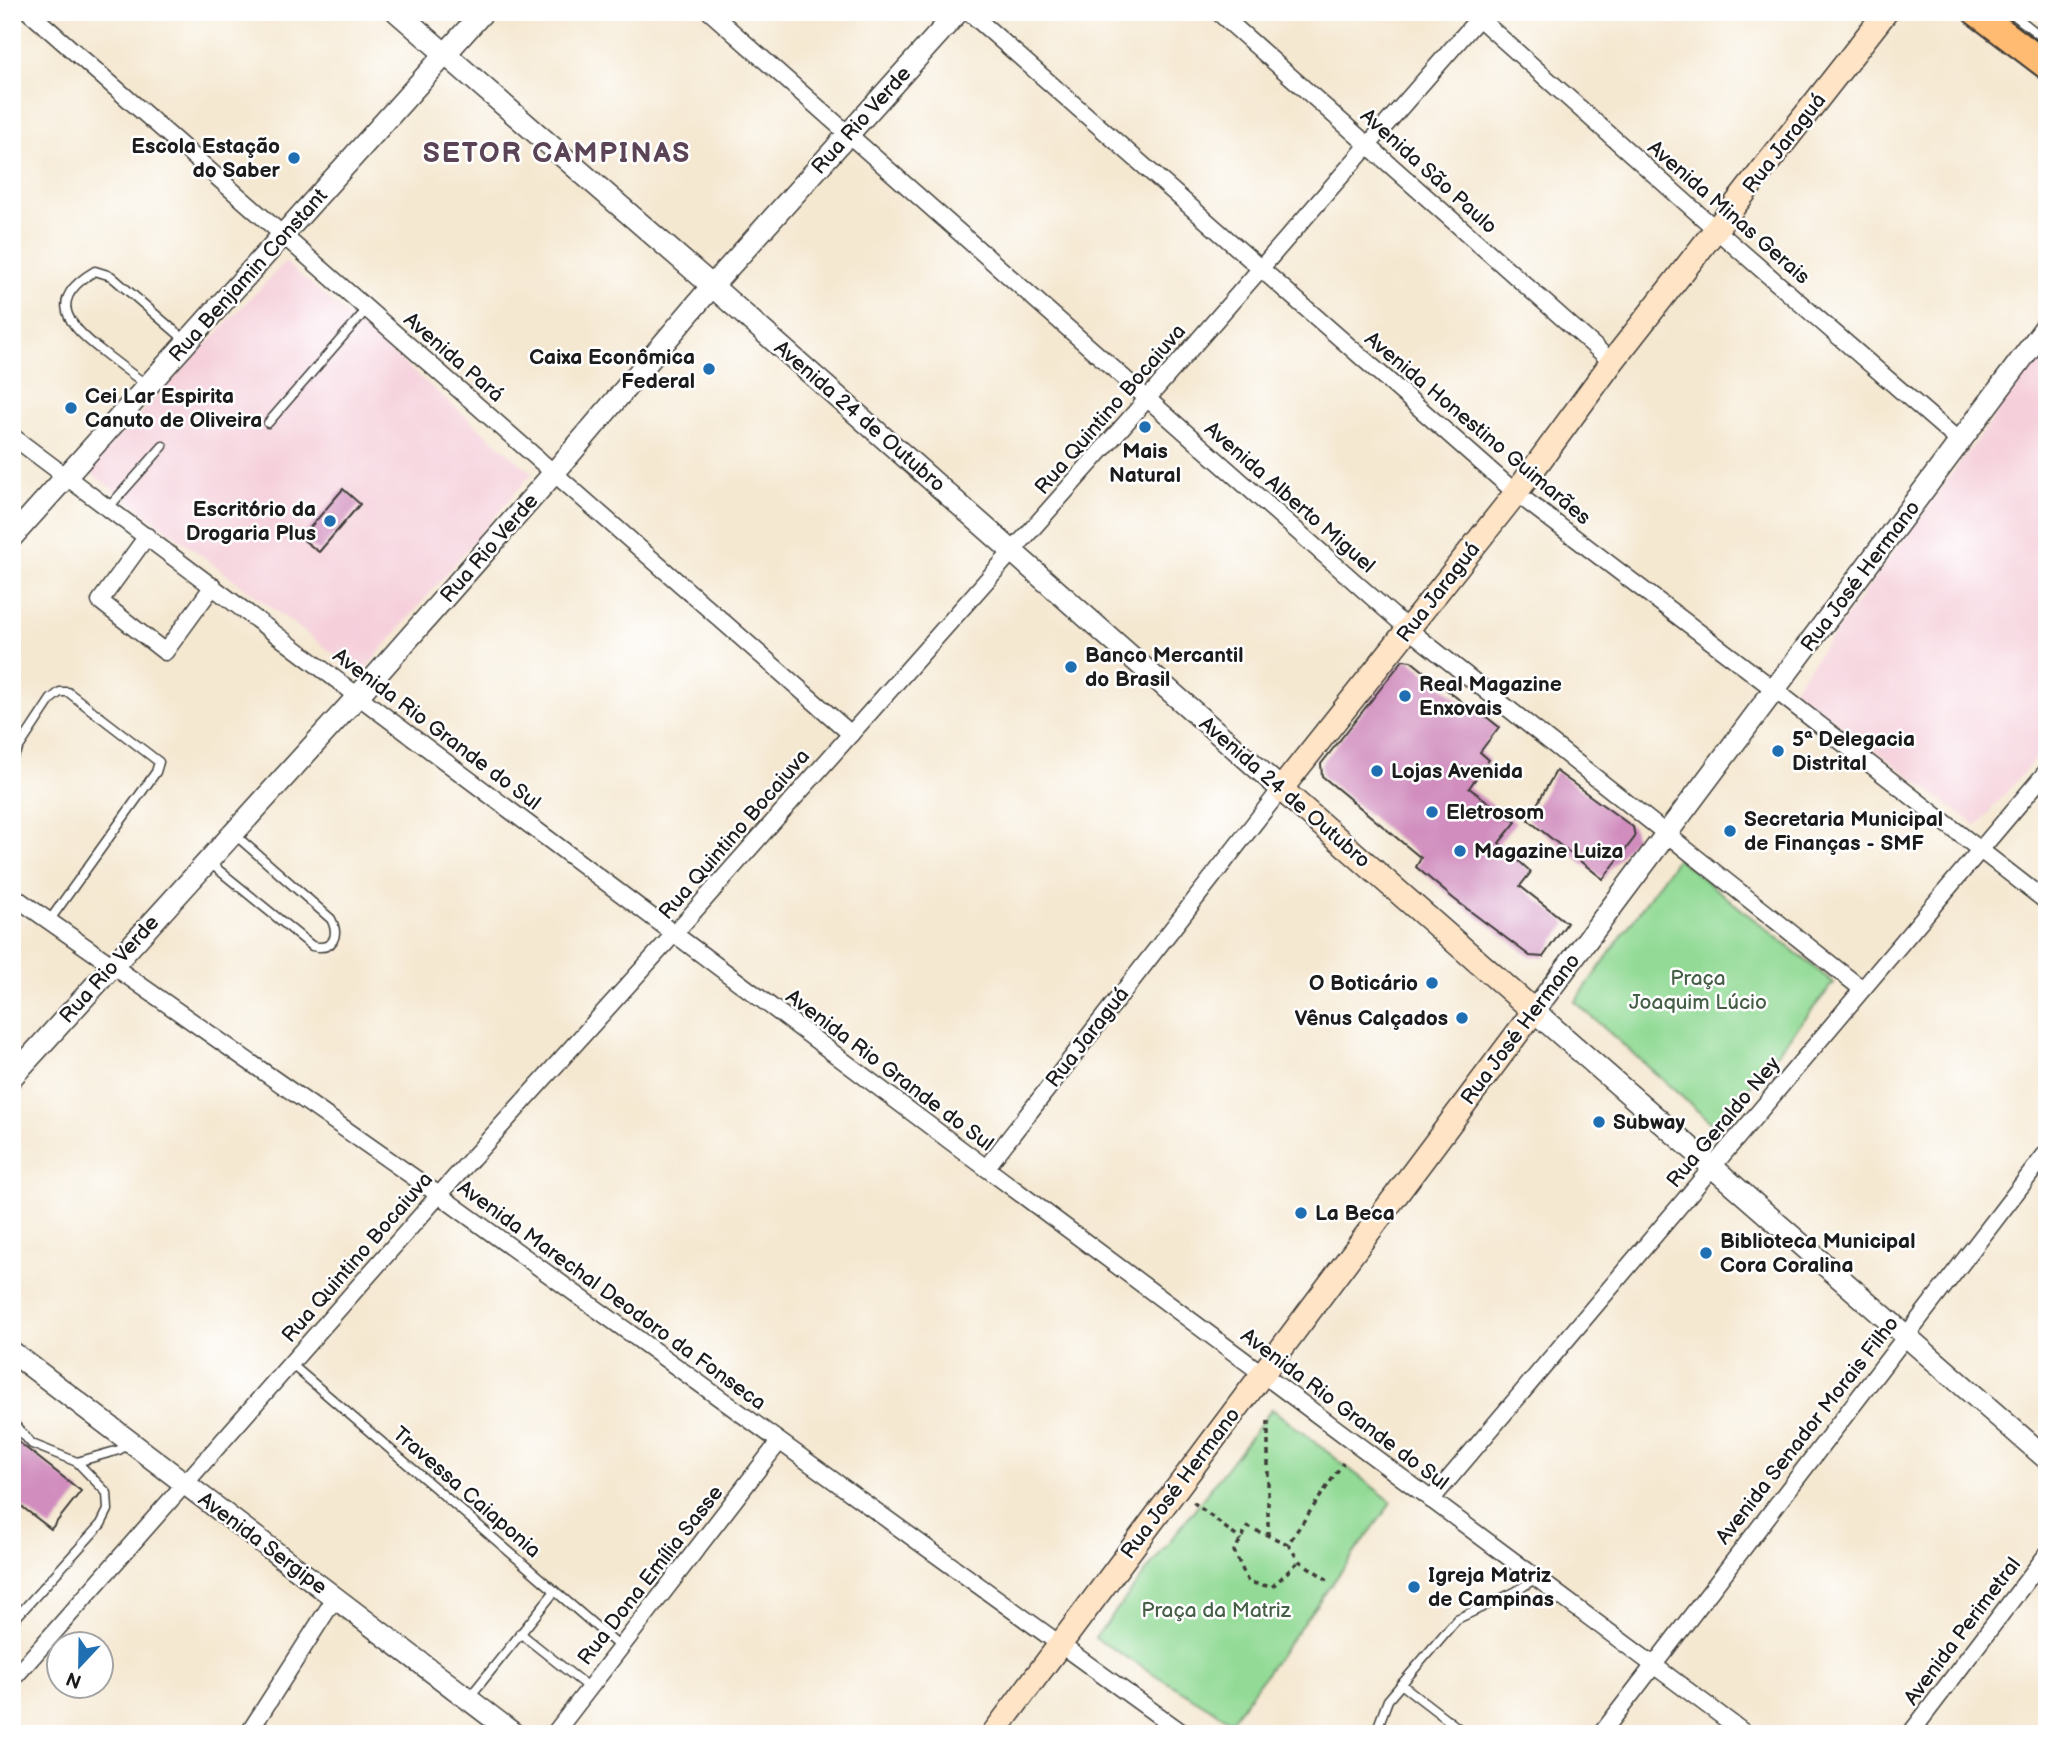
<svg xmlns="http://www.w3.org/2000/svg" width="2059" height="1746" font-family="'Balsamiq Sans',sans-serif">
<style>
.built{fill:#f5cfda}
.green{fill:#92da95;stroke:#577b58;stroke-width:2}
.building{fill:#d08dbe}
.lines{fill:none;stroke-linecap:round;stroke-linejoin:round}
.service-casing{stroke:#3d3b37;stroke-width:11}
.minor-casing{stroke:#3d3b37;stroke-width:19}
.tertiary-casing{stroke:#3d3b37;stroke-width:24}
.secondary-casing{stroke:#3d3b37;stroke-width:26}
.primary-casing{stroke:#3d3b37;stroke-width:30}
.path{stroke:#3d3b37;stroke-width:3.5;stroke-dasharray:5 5;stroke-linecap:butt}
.service{stroke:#fff;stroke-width:8}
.minor{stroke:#fff;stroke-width:16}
.tertiary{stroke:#fff;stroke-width:21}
.secondary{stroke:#ffe4c6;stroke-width:23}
.primary{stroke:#ffbb71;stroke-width:26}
.poi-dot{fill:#1f6fb2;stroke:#fff;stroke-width:2.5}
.labels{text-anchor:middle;stroke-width:5;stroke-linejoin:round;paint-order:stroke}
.street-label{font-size:21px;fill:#1c1c1c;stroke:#fff}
.poi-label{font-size:21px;font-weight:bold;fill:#1c1c1c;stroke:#fff;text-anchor:start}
.park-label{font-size:21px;fill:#455e46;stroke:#fff}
.district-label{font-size:28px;font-weight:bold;letter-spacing:2px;fill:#5b4455;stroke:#fff}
</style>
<rect width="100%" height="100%" fill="#fff"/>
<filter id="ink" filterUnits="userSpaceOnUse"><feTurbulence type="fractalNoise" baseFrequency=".0143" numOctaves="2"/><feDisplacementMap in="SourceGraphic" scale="14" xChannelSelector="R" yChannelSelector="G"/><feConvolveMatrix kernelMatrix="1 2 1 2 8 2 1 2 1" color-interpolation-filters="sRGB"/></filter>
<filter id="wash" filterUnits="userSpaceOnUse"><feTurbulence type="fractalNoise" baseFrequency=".00686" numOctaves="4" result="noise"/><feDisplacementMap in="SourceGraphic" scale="28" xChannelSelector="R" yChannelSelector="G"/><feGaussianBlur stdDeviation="1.57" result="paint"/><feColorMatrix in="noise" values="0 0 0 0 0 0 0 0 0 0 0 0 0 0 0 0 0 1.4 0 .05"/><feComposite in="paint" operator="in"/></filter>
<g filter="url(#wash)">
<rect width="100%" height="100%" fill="#f5e8d1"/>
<g class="built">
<path d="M285,262L532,473L361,674L87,470Z"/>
<path d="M2047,345V745L1977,826L1793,689Z"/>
</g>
<g class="green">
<path d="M1677,858L1834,983L1716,1127L1575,1002Z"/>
<path d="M1272,1409L1392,1502L1231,1721L1095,1638Z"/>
</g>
<g id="blocks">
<g class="building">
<path d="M343,489L360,504L319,552L301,538Z"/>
<path d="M1403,660L1411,661L1477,714L1479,711L1499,727L1480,752L1489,760L1469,788L1516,822L1499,843L1531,872L1520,886L1567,923L1543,957L1530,956L1454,899L1416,867L1421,858L1322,776L1321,764Z"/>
<path d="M1556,771L1633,827L1635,837L1603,879L1528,820Z"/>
<path d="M12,1437L81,1491L51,1529L12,1499Z"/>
</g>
</g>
</g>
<g filter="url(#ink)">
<use href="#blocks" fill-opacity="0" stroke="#3d3b37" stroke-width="2"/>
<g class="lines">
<g class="service-casing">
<g id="service">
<path d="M2010,12L2047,41"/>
<path d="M2045,12L2047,13"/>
<path d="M146,384C131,374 117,363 103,352C68,325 45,300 95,271L111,276L185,340"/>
<path d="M268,423L367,309"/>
<path d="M109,507L163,446"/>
<path d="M12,758L51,699L60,692H68L159,762L156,772L49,921"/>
<path d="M210,863L312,946C333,951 340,936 331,919L233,833"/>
<path d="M291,1364L620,1647"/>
<path d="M12,1422L32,1444L77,1462L119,1450L129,1443"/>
<path d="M12,1622L101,1524L108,1510L107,1493L77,1462"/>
<path d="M520,1633L589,1688"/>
<path d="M1401,1684L1466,1734"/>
<path d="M468,1699L555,1591"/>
<path d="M1917,1724L1930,1734"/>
<path d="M1379,1734L1377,1729L1388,1700L1457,1619L1515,1592L1536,1578"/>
</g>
</g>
<g class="minor-casing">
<g id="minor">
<path d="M29,12L851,734"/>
<path d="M710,12L1408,629L1862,989"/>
<path d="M969,12L1516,493L1775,690L2047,902"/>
<path d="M1218,12L1612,362"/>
<path d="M1472,12L1730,242L1960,442"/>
<path d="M12,436L986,1168L1746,1734"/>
<path d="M147,536L100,601L165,652L213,586"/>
<path d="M12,895L439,1195L1184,1734"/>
<path d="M986,1168L1281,789"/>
<path d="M1431,1500L2047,771"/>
<path d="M12,1680L439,1195L674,934L1147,399L1484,12"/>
<path d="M248,1734L335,1598"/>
<path d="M554,1734L779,1442"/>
<path d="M1601,1734L2047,1152"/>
<path d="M1910,1734L2047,1554"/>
</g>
</g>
<g class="tertiary-casing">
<g id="tertiary">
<path d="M397,12L712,286L1281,789"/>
<path d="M2047,325L1534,1011L2047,1459"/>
<path d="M12,537L483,12"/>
<path d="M12,1077L358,696L554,473L712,286L958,12"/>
<path d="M12,1352L514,1734"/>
</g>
</g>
<g class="secondary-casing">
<path id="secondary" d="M993,1734L1534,1011L1281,789L1516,493L1612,362L1886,12"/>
</g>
<g class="primary-casing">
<path id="primary" d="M1976,12L2047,66"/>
</g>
<g class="path">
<path d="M1193,1502L1241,1540"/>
<path d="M1268,1536V1417"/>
<path d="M1288,1544L1248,1527L1234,1551L1248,1582L1272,1587L1299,1561"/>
<path d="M1328,1580L1299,1561L1288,1544L1343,1463"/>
</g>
<use href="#service" class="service"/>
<use href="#minor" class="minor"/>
<use href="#tertiary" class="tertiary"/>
<use href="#secondary" class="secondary"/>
<use href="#primary" class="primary"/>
</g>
</g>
<g class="poi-dot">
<circle cx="294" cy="158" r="7"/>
<circle cx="709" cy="369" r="7"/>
<circle cx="71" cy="408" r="7"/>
<circle cx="1145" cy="427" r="7"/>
<circle cx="330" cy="521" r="7"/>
<circle cx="1071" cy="667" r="7"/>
<circle cx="1405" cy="696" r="7"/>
<circle cx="1778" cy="751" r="7"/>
<circle cx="1377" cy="771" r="7"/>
<circle cx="1432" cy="812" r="7"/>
<circle cx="1730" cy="831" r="7"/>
<circle cx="1460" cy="851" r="7"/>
<circle cx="1432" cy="983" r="7"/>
<circle cx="1462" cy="1018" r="7"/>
<circle cx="1599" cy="1122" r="7"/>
<circle cx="1301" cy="1213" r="7"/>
<circle cx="1706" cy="1253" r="7"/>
<circle cx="1414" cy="1587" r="7"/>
</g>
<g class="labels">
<g class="street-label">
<text transform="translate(861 120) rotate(-48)" y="7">Rua Rio Verde</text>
<text transform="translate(1784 143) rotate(-52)" y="7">Rua Jaraguá</text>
<text transform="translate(1429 171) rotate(42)" y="7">Avenida São Paulo</text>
<text transform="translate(1729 212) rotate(41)" y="7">Avenida Minas Gerais</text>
<text transform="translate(248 275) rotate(-48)" y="7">Rua Benjamin Constant</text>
<text transform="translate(454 357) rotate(41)" y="7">Avenida Pará</text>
<text transform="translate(1110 409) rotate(-49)" y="7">Rua Quintino Bocaiuva</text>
<text transform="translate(860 416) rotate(41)" y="7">Avenida 24 de Outubro</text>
<text transform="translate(1478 428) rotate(40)" y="7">Avenida Honestino Guimarães</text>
<text transform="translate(1290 497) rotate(41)" y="7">Avenida Alberto Miguel</text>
<text transform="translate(489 548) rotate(-49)" y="7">Rua Rio Verde</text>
<text transform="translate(1860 576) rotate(-53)" y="7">Rua José Hermano</text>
<text transform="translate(1438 592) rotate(-52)" y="7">Rua Jaraguá</text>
<text transform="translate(437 729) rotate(37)" y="7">Avenida Rio Grande do Sul</text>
<text transform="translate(1285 792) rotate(41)" y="7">Avenida 24 de Outubro</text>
<text transform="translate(734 834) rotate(-49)" y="7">Rua Quintino Bocaiuva</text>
<text transform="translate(109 969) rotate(-48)" y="7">Rua Rio Verde</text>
<text transform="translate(1520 1029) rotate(-53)" y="7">Rua José Hermano</text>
<text transform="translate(1087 1037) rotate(-52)" y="7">Rua Jaraguá</text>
<text transform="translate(890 1070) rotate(37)" y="7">Avenida Rio Grande do Sul</text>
<text transform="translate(1723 1122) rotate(-50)" y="7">Rua Geraldo Ney</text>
<text transform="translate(357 1257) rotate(-49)" y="7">Rua Quintino Bocaiuva</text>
<text transform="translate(612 1295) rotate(36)" y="7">Avenida Marechal Deodoro da Fonseca</text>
<text transform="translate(1345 1409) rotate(37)" y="7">Avenida Rio Grande do Sul</text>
<text transform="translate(1807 1430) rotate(-52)" y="7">Avenida Senador Morais Filho</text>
<text transform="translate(1180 1483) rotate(-53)" y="7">Rua José Hermano</text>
<text transform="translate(467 1492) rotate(41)" y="7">Travessa Caiaponia</text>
<text transform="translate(263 1543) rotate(37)" y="7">Avenida Sergipe</text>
<text transform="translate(650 1575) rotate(-52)" y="7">Rua Dona Emília Sasse</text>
<text transform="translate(1962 1631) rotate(-53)" y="7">Avenida Perimetral</text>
</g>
<g class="poi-label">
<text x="280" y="153" text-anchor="end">Escola Estação<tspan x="280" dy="24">do Saber</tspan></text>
<text x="695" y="364" text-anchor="end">Caixa Econômica<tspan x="695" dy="24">Federal</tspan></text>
<text x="85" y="403">Cei Lar Espirita<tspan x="85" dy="24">Canuto de Oliveira</tspan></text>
<text x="1145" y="458" text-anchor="middle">Mais<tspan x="1145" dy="24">Natural</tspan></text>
<text x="316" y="516" text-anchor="end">Escritório da<tspan x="316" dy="24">Drogaria Plus</tspan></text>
<text x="1085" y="662">Banco Mercantil<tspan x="1085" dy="24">do Brasil</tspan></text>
<text x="1419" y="691">Real Magazine<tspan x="1419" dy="24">Enxovais</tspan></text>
<text x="1792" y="746">5ª Delegacia<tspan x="1792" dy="24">Distrital</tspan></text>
<text x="1391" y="778">Lojas Avenida</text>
<text x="1446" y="819">Eletrosom</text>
<text x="1744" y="826">Secretaria Municipal<tspan x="1744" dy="24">de Finanças - SMF</tspan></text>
<text x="1474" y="858">Magazine Luiza</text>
<text x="1418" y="990" text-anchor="end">O Boticário</text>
<text x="1448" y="1025" text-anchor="end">Vênus Calçados</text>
<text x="1613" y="1129">Subway</text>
<text x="1315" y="1220">La Beca</text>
<text x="1720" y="1248">Biblioteca Municipal<tspan x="1720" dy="24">Cora Coralina</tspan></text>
<text x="1428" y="1582">Igreja Matriz<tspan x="1428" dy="24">de Campinas</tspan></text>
</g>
<g class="park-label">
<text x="1698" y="985">Praça<tspan x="1698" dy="24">Joaquim Lúcio</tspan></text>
<text x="1216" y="1617">Praça da Matriz</text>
</g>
<g class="district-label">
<text x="557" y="162">SETOR CAMPINAS</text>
</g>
</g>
<rect width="2059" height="1746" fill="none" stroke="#fff" stroke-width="42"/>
<g transform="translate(80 1665) rotate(202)"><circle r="33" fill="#ffffff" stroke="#a4a4a4" stroke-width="2"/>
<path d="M0-5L12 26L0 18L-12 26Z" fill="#1f6fb2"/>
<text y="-10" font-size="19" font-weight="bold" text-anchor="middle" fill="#1c1c1c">N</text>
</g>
</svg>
